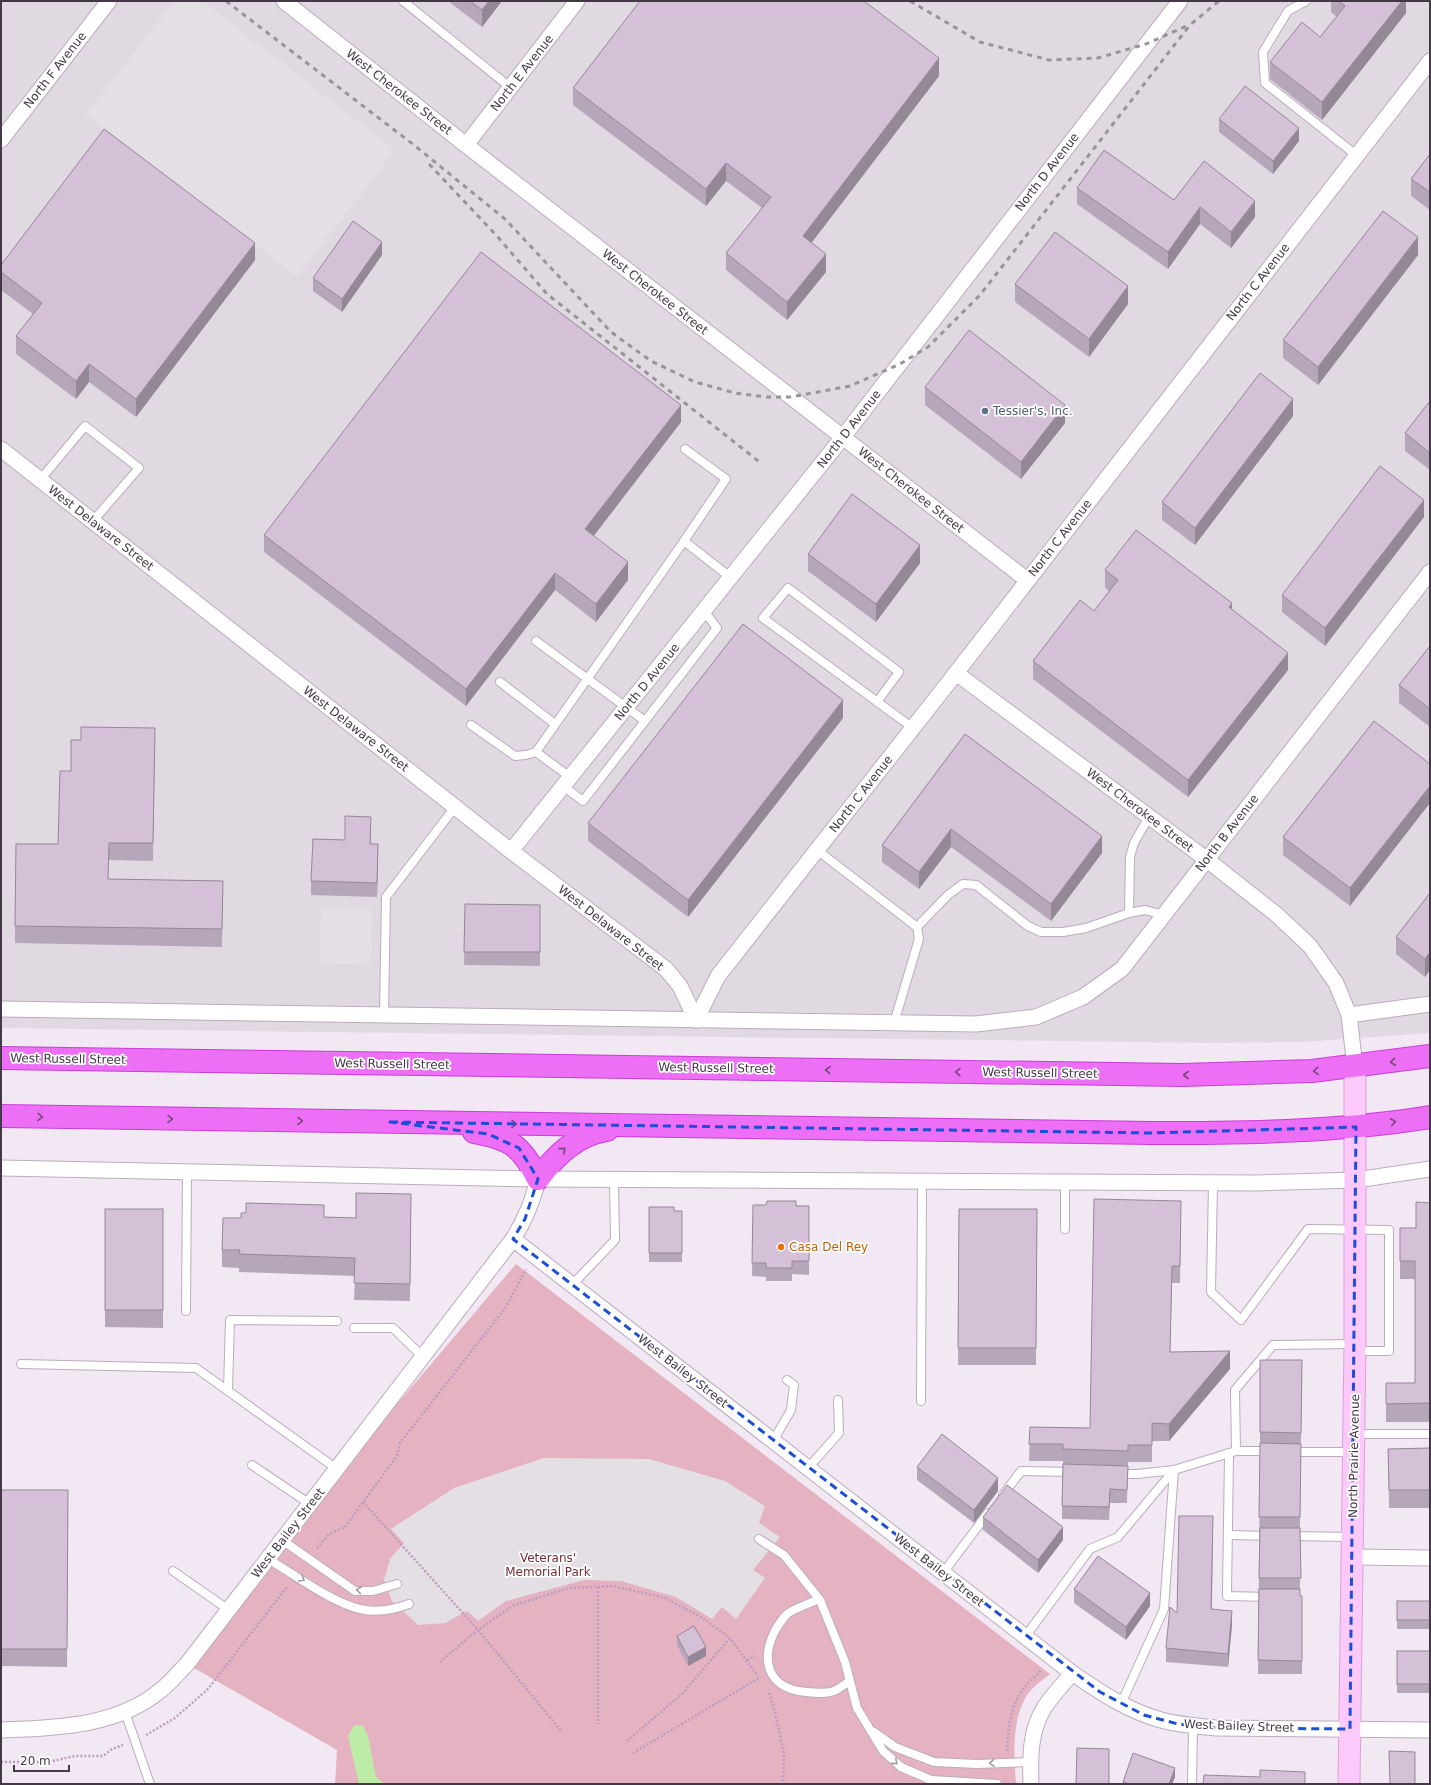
<svg xmlns="http://www.w3.org/2000/svg" width="1431" height="1785" font-family="'DejaVu Sans',sans-serif">
<style>
.industrial{fill:#e1d9e2}
.green{fill:#e5b2c1}
.parking{fill:#e4dfe4}
.water{fill:#bdeca7}
.lines{fill:none;stroke-linecap:round;stroke-linejoin:round}
.lane-casing{stroke:#bcabbe;stroke-width:10}
.street-casing{stroke:#bcabbe;stroke-width:17}
.secondary-casing{stroke:#d9a0d9;stroke-width:23}
.highway-casing{stroke:#c63fd5;stroke-width:24}
.path{stroke:#bc9dbf;stroke-width:2.5;stroke-dasharray:2 2;stroke-linecap:butt}
.lane{stroke:#fff;stroke-width:8}
.street{stroke:#fff;stroke-width:15}
.secondary{stroke:#fcc9fa;stroke-width:21}
.highway{stroke:#ed6ff6;stroke-width:22}
.rail{stroke:#969696;stroke-width:3;stroke-dasharray:5 5;stroke-linecap:butt}
.wall{fill:#b6a6b9}
.shaded-wall{fill:#948796}
.building{fill:#d4c1d7;stroke:#948796}
.oneway{stroke:#77487b}
.oneway2{stroke:#a29ba2}
.marked{fill:none;stroke:#1d4ed8;stroke-width:3;stroke-dasharray:8 5;stroke-linejoin:round}
.service-dot{fill:#5c6f8a;stroke:#fff;stroke-width:1.5}
.food-dot{fill:#e8710a;stroke:#fff;stroke-width:1.5}
.labels{text-anchor:middle;stroke-width:3.5;stroke-linejoin:round;paint-order:stroke}
.street-label{font-size:12px;fill:#443746;stroke:#fff}
.service-label{font-size:12px;fill:#4e5e75;stroke:#fff;text-anchor:start}
.food-label{font-size:12px;fill:#c56008;stroke:#fff;text-anchor:start}
.park-label{font-size:12px;fill:#742d35;stroke:#fff}
</style>
<rect width="100%" height="100%" fill="#f2e8f3"/>
<path class="industrial" d="M1,1H1430V1033L1302,1042L1214,1043L1,1028Z"/>
<path class="green" d="M516,1264L1050,1674C1043,1680 1032,1687 1027,1695C1011,1722 1014,1755 1016,1784H335L337,1750L187,1664L282,1540Z"/>
<g class="parking">
<path d="M174,1H202L395,150L297,277L86,114Z"/>
<path d="M321,909L372,910L371,965L320,963Z"/>
<path d="M544,1458L649,1459L725,1481L765,1506L759,1523L780,1537L753,1570L765,1578L736,1619L722,1607L712,1619L676,1597L621,1581L584,1580L506,1601L478,1621L467,1611L445,1623L418,1625L392,1601L384,1580L390,1559L404,1543L391,1529L454,1488Z"/>
</g>
<path class="water" d="M354,1725L363,1726L368,1736L376,1777L385,1784H359L348,1736Z"/>
<g class="lines">
<g class="lane-casing">
<g id="lane">
<path d="M403,1L511,88"/>
<path d="M1306,1L1288,11L1263,52L1265,83L1356,155"/>
<path d="M40,480L85,426L139,468L93,521"/>
<path d="M684,541L726,479L685,449"/>
<path d="M536,641L645,721"/>
<path d="M500,682L555,724"/>
<path d="M877,702L899,672L788,588L763,618L913,728"/>
<path d="M471,725L515,756L526,755L536,752"/>
<path d="M570,777L536,752L684,541L730,577"/>
<path d="M563,786L583,801L717,628L704,611"/>
<path d="M817,850L917,927L919,939L894,1023"/>
<path d="M1129,913L1130,857L1134,843L1149,817"/>
<path d="M917,927L948,895L963,884L976,885L1028,926L1041,932H1063L1086,928L1129,913L1145,910L1164,915"/>
<path d="M384,1015L386,897L455,807"/>
<path d="M1213,1183L1211,1292L1241,1320L1308,1229L1389,1230V1351H1355"/>
<path d="M1065,1229V1182"/>
<path d="M572,1285L615,1240L614,1179"/>
<path d="M186,1311L187,1172"/>
<path d="M354,1328H393L423,1357"/>
<path d="M21,1364L196,1368L337,1469"/>
<path d="M228,1390L230,1320L337,1321"/>
<path d="M921,1401L922,1181"/>
<path d="M1354,1434H1430"/>
<path d="M773,1441L791,1410L794,1385L787,1380"/>
<path d="M1236,1451L1235,1390L1273,1345L1354,1344"/>
<path d="M1291,1452H1353"/>
<path d="M1229,1453L1227,1596L1269,1597"/>
<path d="M252,1465L310,1504"/>
<path d="M808,1468L839,1433L838,1400"/>
<path d="M1117,1474H1137L1174,1470"/>
<path d="M1003,1495L1021,1471L1073,1472"/>
<path d="M1228,1535L1271,1536"/>
<path d="M1290,1536L1353,1537"/>
<path d="M759,1539L784,1555L820,1600L845,1662L857,1708L883,1751L901,1767L931,1780L997,1784"/>
<path d="M282,1540L355,1591H373L397,1584"/>
<path d="M268,1559C292,1573 334,1604 360,1609C377,1613 393,1610 409,1604"/>
<path d="M173,1571L229,1610"/>
<path d="M943,1573L988,1513"/>
<path d="M819,1599C811,1603 792,1609 786,1615C759,1646 759,1688 806,1692C816,1693 825,1694 834,1691C839,1689 845,1684 850,1681"/>
<path d="M1025,1637L1090,1549L1118,1537L1174,1470"/>
<path d="M1121,1704L1164,1609L1174,1470L1236,1451H1271"/>
<path d="M125,1712L150,1784"/>
<path d="M874,1732L895,1747L934,1762L977,1764L1030,1762"/>
<path d="M1192,1784L1193,1726"/>
</g>
</g>
<g class="street-casing">
<g id="street">
<path d="M284,1L466,145L1027,580"/>
<path d="M1,140L109,1"/>
<path d="M466,145L577,1"/>
<path d="M1,449L511,851L666,969L680,986L696,1020"/>
<path d="M956,673L1206,859L1277,915L1310,946L1336,983L1349,1015L1355,1067"/>
<path d="M511,851L843,437L1180,1"/>
<path d="M1,1009L976,1024L1036,1017L1083,997L1122,969L1430,572"/>
<path d="M1349,1015L1430,1004"/>
<path d="M696,1020L718,976L956,673L1430,61"/>
<path d="M1,1168L538,1179L1256,1183L1356,1180L1430,1169"/>
<path d="M513,1239L1072,1673C1100,1692 1128,1711 1161,1720C1179,1725 1197,1726 1216,1728L1430,1730"/>
<path d="M1353,1557L1430,1558"/>
<path d="M1,1730C55,1728 117,1727 161,1690C170,1683 178,1673 187,1664L513,1239C525,1220 533,1201 538,1179"/>
<path d="M1031,1784C1030,1757 1030,1731 1044,1708C1052,1695 1063,1685 1072,1673"/>
</g>
</g>
<g class="secondary-casing">
<path id="secondary" d="M1349,1784L1355,1344V1067"/>
</g>
<g class="highway-casing">
<g id="highway">
<path d="M1,1058L1182,1075L1312,1071L1430,1056"/>
<path d="M1,1116L1152,1133C1245,1133 1338,1132 1430,1117"/>
<path d="M474,1132C511,1139 521,1145 538,1179C556,1155 576,1135 607,1130"/>
</g>
</g>
<g class="path">
<path d="M363,1502L478,1630L562,1732"/>
<path d="M317,1548L329,1534L345,1527L397,1456L400,1443L506,1307L526,1269"/>
<path d="M598,1587V1724"/>
<path d="M747,1660L755,1656"/>
<path d="M440,1662L474,1633L512,1606L569,1588L613,1586L665,1598L701,1617L730,1638L757,1675"/>
<path d="M769,1693L775,1712L784,1754L783,1784"/>
<path d="M146,1735L175,1718L208,1689L287,1587"/>
<path d="M627,1741L682,1694L730,1638"/>
<path d="M1007,1751C1008,1731 1010,1708 1022,1691C1027,1683 1035,1677 1041,1670"/>
<path d="M633,1753L759,1678"/>
<path d="M1,1762H48L75,1756H103L112,1749L123,1745"/>
</g>
<use href="#lane" class="lane"/>
<use href="#street" class="street"/>
<use href="#secondary" class="secondary"/>
<use href="#highway" class="highway"/>
<g class="rail">
<path d="M226,1L414,145L505,219L611,332L651,361L695,382L735,393L767,397H791L850,386L900,364L928,347L980,295L1190,25L1219,1"/>
<path d="M910,1L980,42L1049,60L1098,58L1146,44L1189,25"/>
<path d="M429,164L496,235L547,294L762,464"/>
</g>
</g>
<g class="wall">
<path d="M448,1H502L482,27Z"/>
<path d="M1331,1H1406V13L1322,120L1270,79V62L1320,37L1337,17L1331,12Z"/>
<path d="M939,76L811,243L826,272L787,320L726,270V253L762,208L726,181L706,206L573,105V88Z"/>
<path d="M1219,119L1299,141L1273,174L1219,132Z"/>
<path d="M1430,154V210L1411,196V179Z"/>
<path d="M1077,188L1174,200L1255,217L1231,248L1200,224L1168,269L1077,204Z"/>
<path d="M382,255L342,312L313,291V278Z"/>
<path d="M1418,255L1318,385L1283,358V340Z"/>
<path d="M255,260L136,417L89,382L76,399L16,354V336L33,314L1,290V265Z"/>
<path d="M1015,284L1128,304L1089,357L1015,302Z"/>
<path d="M925,387L1065,423L1021,479L925,405Z"/>
<path d="M1430,401V470L1405,451V433Z"/>
<path d="M1293,416L1195,545L1162,520V502Z"/>
<path d="M681,422L594,536L628,580L596,622L555,590L466,706L264,552V535Z"/>
<path d="M1424,517L1325,646L1282,612V595Z"/>
<path d="M808,554L920,563L876,622L808,571Z"/>
<path d="M1105,570L1232,610L1288,670L1188,797L1033,679V661L1094,611L1109,591L1105,588Z"/>
<path d="M1430,646V727L1399,703V685Z"/>
<path d="M843,718L688,917L588,841V823Z"/>
<path d="M1374,721L1350,906L1283,855V837Z"/>
<path d="M965,734L1102,853L1051,921L951,847L919,889L882,862V845Z"/>
<path d="M155,746L153,861L109,860L108,879L223,881L222,947L15,943V926L58,844L71,771Z"/>
<path d="M371,830V844L378,857L377,897L311,895V881L345,840Z"/>
<path d="M1430,893L1425,977L1396,954V937Z"/>
<path d="M465,904L540,905V966L464,965Z"/>
<path d="M1430,1203V1422H1386V1383H1415V1279H1400V1228H1416Z"/>
<path d="M753,1205L809,1206V1275L792,1274V1281H766V1277L752,1276Z"/>
<path d="M649,1207L674,1211H682V1262H649Z"/>
<path d="M105,1209H163V1328L105,1327Z"/>
<path d="M959,1209H1037L1036,1365H958Z"/>
<path d="M411,1212L410,1301L354,1300L355,1276L239,1272V1268L222,1267V1250L324,1217L356,1218Z"/>
<path d="M1181,1218L1180,1283H1172L1170,1352L1230,1369L1169,1441H1152V1462H1128L1127,1503H1110L1109,1520L1062,1519L1063,1461H1029L1030,1427L1090,1428Z"/>
<path d="M1260,1360H1302L1300,1531V1596H1302V1674H1258L1260,1443Z"/>
<path d="M1430,1448V1508H1389L1388,1449Z"/>
<path d="M917,1467L998,1491L974,1523L917,1480Z"/>
<path d="M1,1490H68L67,1667L1,1666Z"/>
<path d="M983,1517L1063,1540L1038,1573L983,1530Z"/>
<path d="M1213,1530L1212,1610L1232,1625L1228,1667L1166,1662V1648L1177,1613Z"/>
<path d="M1074,1589L1150,1606L1126,1640L1074,1603Z"/>
<rect x="1397" y="1601" width="33" height="28"/>
<path d="M677,1636L706,1656L688,1666L677,1645Z"/>
<rect x="1397" y="1651" width="33" height="42"/>
<path d="M1175,1777L1172,1784H1123V1782Z"/>
</g>
<g class="shaded-wall">
<path d="M489,1H502L482,27V10Z"/>
<path d="M1402,1H1406V13L1322,120V102Z"/>
<path d="M939,58V76L803,254V236Z"/>
<path d="M1299,128V141L1273,174V161Z"/>
<path d="M726,163V181L706,206V189Z"/>
<path d="M1255,201V217L1231,248V232Z"/>
<path d="M1200,207V224L1168,269V252Z"/>
<path d="M1418,237V255L1318,385V367Z"/>
<path d="M382,242V255L342,312V299Z"/>
<path d="M255,243V260L136,417V399Z"/>
<path d="M826,254V272L787,320V302Z"/>
<path d="M1128,286V304L1089,357V339Z"/>
<path d="M89,364V382L76,399V381Z"/>
<path d="M1293,399V416L1195,545V528Z"/>
<path d="M681,405V422L585,547V529Z"/>
<path d="M1065,405V423L1021,479V462Z"/>
<path d="M1424,500V517L1325,646V628Z"/>
<path d="M920,545V563L876,622V604Z"/>
<path d="M628,562V580L596,622V604Z"/>
<path d="M555,573V590L466,706V689Z"/>
<path d="M1232,603V621L1229,607Z"/>
<path d="M1288,653V670L1188,797V780Z"/>
<path d="M843,700V718L688,917V900Z"/>
<path d="M1430,786V803L1350,906V888Z"/>
<path d="M951,829V847L919,889V872Z"/>
<path d="M1102,836V853L1051,921V904Z"/>
<path d="M378,844V857L377,897V883Z"/>
<path d="M1430,952V970L1425,977V959Z"/>
<path d="M1230,1351V1369L1169,1441V1424Z"/>
<path d="M998,1478V1491L974,1523V1510Z"/>
<path d="M1063,1527V1540L1038,1573V1560Z"/>
<path d="M1150,1593V1606L1126,1640V1627Z"/>
<path d="M1232,1611V1625L1228,1667V1654Z"/>
<path d="M706,1647V1656L688,1666V1657Z"/>
<path d="M1175,1768V1777L1172,1784H1169Z"/>
</g>
<g class="building">
<path d="M470,1H489L482,10Z"/>
<path d="M640,1H864L939,58L803,236L826,254L787,302L726,253L771,197L726,163L706,189L573,88Z"/>
<path d="M1339,1H1402L1322,102L1270,62L1302,22L1320,37L1345,6Z"/>
<path d="M1245,86L1299,128L1273,161L1219,119Z"/>
<path d="M104,129L255,243L136,399L89,364L76,381L16,336L42,303L1,272V265Z"/>
<path d="M1104,150L1174,200L1204,161L1255,201L1231,232L1200,207L1168,252L1077,188Z"/>
<path d="M1430,154V192L1411,179Z"/>
<path d="M1383,211L1418,237L1318,367L1283,340Z"/>
<path d="M353,221L382,242L342,299L313,278Z"/>
<path d="M1055,232L1128,286L1089,339L1015,284Z"/>
<path d="M481,252L681,405L585,529L628,562L596,604L555,573L466,689L264,535Z"/>
<path d="M969,330L1065,405L1021,462L925,387Z"/>
<path d="M1260,373L1293,399L1195,528L1162,502Z"/>
<path d="M1430,401V453L1405,433Z"/>
<path d="M1380,466L1424,500L1325,628L1282,595Z"/>
<path d="M852,494L920,545L876,604L808,554Z"/>
<path d="M1136,530L1232,603L1229,607L1288,653L1188,780L1033,661L1080,600L1094,611L1118,580L1105,570Z"/>
<path d="M743,624L843,700L688,900L588,823Z"/>
<path d="M1430,646V709L1399,685Z"/>
<path d="M1374,721L1430,764V786L1350,888L1283,837Z"/>
<path d="M81,727L155,728L153,843H109L108,879L223,881L222,929L15,926L16,844H58L60,771H71V740H81Z"/>
<path d="M965,734L1102,836L1051,904L951,829L919,872L882,845Z"/>
<path d="M345,816L371,817L370,844H378L377,883L311,881L313,839L345,840Z"/>
<path d="M1430,893V952L1425,959L1396,937Z"/>
<path d="M465,904L540,905V952H464Z"/>
<path d="M356,1193L411,1194L410,1284L354,1283L355,1258L239,1254L240,1250H222L223,1218H241V1213H246V1203L324,1205V1217L356,1218Z"/>
<path d="M1094,1199L1181,1201L1180,1266H1172L1170,1352L1230,1351L1169,1424L1152,1423V1445H1128V1451L1063,1449V1444H1029L1030,1427L1090,1428Z"/>
<path d="M767,1201H796V1206H809V1261H792V1268H766V1263H752L753,1205H766Z"/>
<path d="M1416,1202L1430,1203V1403L1386,1404V1383H1415V1261H1400V1228H1416Z"/>
<path d="M649,1207H674V1211H682V1253H649Z"/>
<rect x="105" y="1209" width="58" height="101"/>
<path d="M959,1209H1037L1036,1348H958Z"/>
<path d="M1260,1360H1302L1301,1433L1260,1432Z"/>
<path d="M942,1434L998,1478L974,1510L917,1467Z"/>
<path d="M1260,1443L1301,1444L1300,1517H1259Z"/>
<path d="M1430,1448V1490H1389L1388,1449Z"/>
<path d="M1063,1464L1128,1466L1127,1490L1110,1489L1109,1507L1062,1506Z"/>
<path d="M1007,1485L1063,1527L1038,1560L983,1517Z"/>
<path d="M1,1490H68L67,1649H1Z"/>
<path d="M1179,1516H1213L1211,1609L1232,1611L1228,1654L1166,1648L1170,1607L1177,1613Z"/>
<path d="M1260,1528H1300L1301,1578H1259Z"/>
<path d="M1098,1556L1150,1593L1126,1627L1074,1589Z"/>
<path d="M1259,1589H1300V1596H1302V1661L1258,1660Z"/>
<rect x="1397" y="1601" width="33" height="19"/>
<path d="M694,1626L706,1647L688,1657L677,1636Z"/>
<rect x="1397" y="1651" width="33" height="33"/>
<path d="M1077,1748L1109,1749V1784H1076Z"/>
<path d="M1389,1751L1415,1752V1784H1390Z"/>
<path d="M1133,1753L1175,1768L1169,1784H1129L1123,1782Z"/>
<path d="M1260,1770L1305,1772V1784H1203L1204,1775L1260,1777Z"/>
</g>
<defs><path id="oneway-chevron" d="M-2-3.5L2.5 0L-2 3.5" fill="none" stroke-width="1.6" stroke-linecap="round" stroke-linejoin="round"/></defs>
<g class="oneway">
<use href="#oneway-chevron" transform="translate(1393 1062) rotate(172)"/>
<use href="#oneway-chevron" transform="translate(828 1070) rotate(-179)"/>
<use href="#oneway-chevron" transform="translate(1316 1071) rotate(175)"/>
<use href="#oneway-chevron" transform="translate(958 1072) rotate(-179)"/>
<use href="#oneway-chevron" transform="translate(1186 1075) rotate(180)"/>
<use href="#oneway-chevron" transform="translate(40 1117) rotate(1)"/>
<use href="#oneway-chevron" transform="translate(170 1119) rotate(1)"/>
<use href="#oneway-chevron" transform="translate(300 1121) rotate(1)"/>
<use href="#oneway-chevron" transform="translate(1393 1122) rotate(-8)"/>
<use href="#oneway-chevron" transform="translate(514 1124) rotate(1)"/>
<use href="#oneway-chevron" transform="translate(563 1150) rotate(-40)"/>
</g>
<g class="oneway2">
<use href="#oneway-chevron" transform="translate(302 1579) rotate(31)"/>
<use href="#oneway-chevron" transform="translate(359 1590) rotate(-172)"/>
<use href="#oneway-chevron" transform="translate(895 1762) rotate(41)"/>
<use href="#oneway-chevron" transform="translate(992 1763) rotate(178)"/>
</g>
<path class="marked" d="M390,1122L1152,1133L1356,1127L1350,1729L1216,1728L1178,1724L1144,1715L1100,1692L513,1239L525,1219L538,1179L519,1148L488,1134Z"/>
<circle class="service-dot" cx="985" cy="411" r="4"/>
<circle class="food-dot" cx="781" cy="1247" r="4"/>
<g class="labels">
<g class="street-label">
<text transform="translate(55 70) rotate(-52)" y="4">North F Avenue</text>
<text transform="translate(522 73) rotate(-52)" y="4">North E Avenue</text>
<text transform="translate(399 92) rotate(38)" y="4">West Cherokee Street</text>
<text transform="translate(1047 172) rotate(-52)" y="4">North D Avenue</text>
<text transform="translate(1258 282) rotate(-52)" y="4">North C Avenue</text>
<text transform="translate(655 292) rotate(38)" y="4">West Cherokee Street</text>
<text transform="translate(849 429) rotate(-52)" y="4">North D Avenue</text>
<text transform="translate(911 490) rotate(38)" y="4">West Cherokee Street</text>
<text transform="translate(101 528) rotate(38)" y="4">West Delaware Street</text>
<text transform="translate(1060 538) rotate(-52)" y="4">North C Avenue</text>
<text transform="translate(647 682) rotate(-51)" y="4">North D Avenue</text>
<text transform="translate(356 729) rotate(38)" y="4">West Delaware Street</text>
<text transform="translate(861 794) rotate(-52)" y="4">North C Avenue</text>
<text transform="translate(1140 810) rotate(37)" y="4">West Cherokee Street</text>
<text transform="translate(1227 833) rotate(-52)" y="4">North B Avenue</text>
<text transform="translate(611 928) rotate(38)" y="4">West Delaware Street</text>
<text transform="translate(68 1059) rotate(1)" y="4">West Russell Street</text>
<text transform="translate(392 1064) rotate(1)" y="4">West Russell Street</text>
<text transform="translate(716 1068) rotate(1)" y="4">West Russell Street</text>
<text transform="translate(1040 1073) rotate(1)" y="4">West Russell Street</text>
<text transform="translate(683 1371) rotate(38)" y="4">West Bailey Street</text>
<text transform="translate(1354 1456) rotate(-89)" y="4">North Prairie Avenue</text>
<text transform="translate(288 1533) rotate(-52)" y="4">West Bailey Street</text>
<text transform="translate(939 1570) rotate(38)" y="4">West Bailey Street</text>
<text transform="translate(1239 1726) rotate(2)" y="4">West Bailey Street</text>
</g>
<g class="service-label">
<text x="993" y="415">Tessier's, Inc.</text>
</g>
<g class="food-label">
<text x="789" y="1251">Casa Del Rey</text>
</g>
<g class="park-label">
<text x="548" y="1562">Veterans'<tspan x="548" dy="14">Memorial Park</tspan></text>
</g>
</g>
<rect width="1431" height="1785" fill="none" stroke="#443746" stroke-width="4"/>
<path d="M14 1765v6h55v-6" fill="none" stroke="#443746" stroke-width="2"/>
<text x="20" y="1765" font-size="12" fill="#443746" stroke="#ffffff" stroke-width="3" paint-order="stroke">20 m</text>
</svg>
